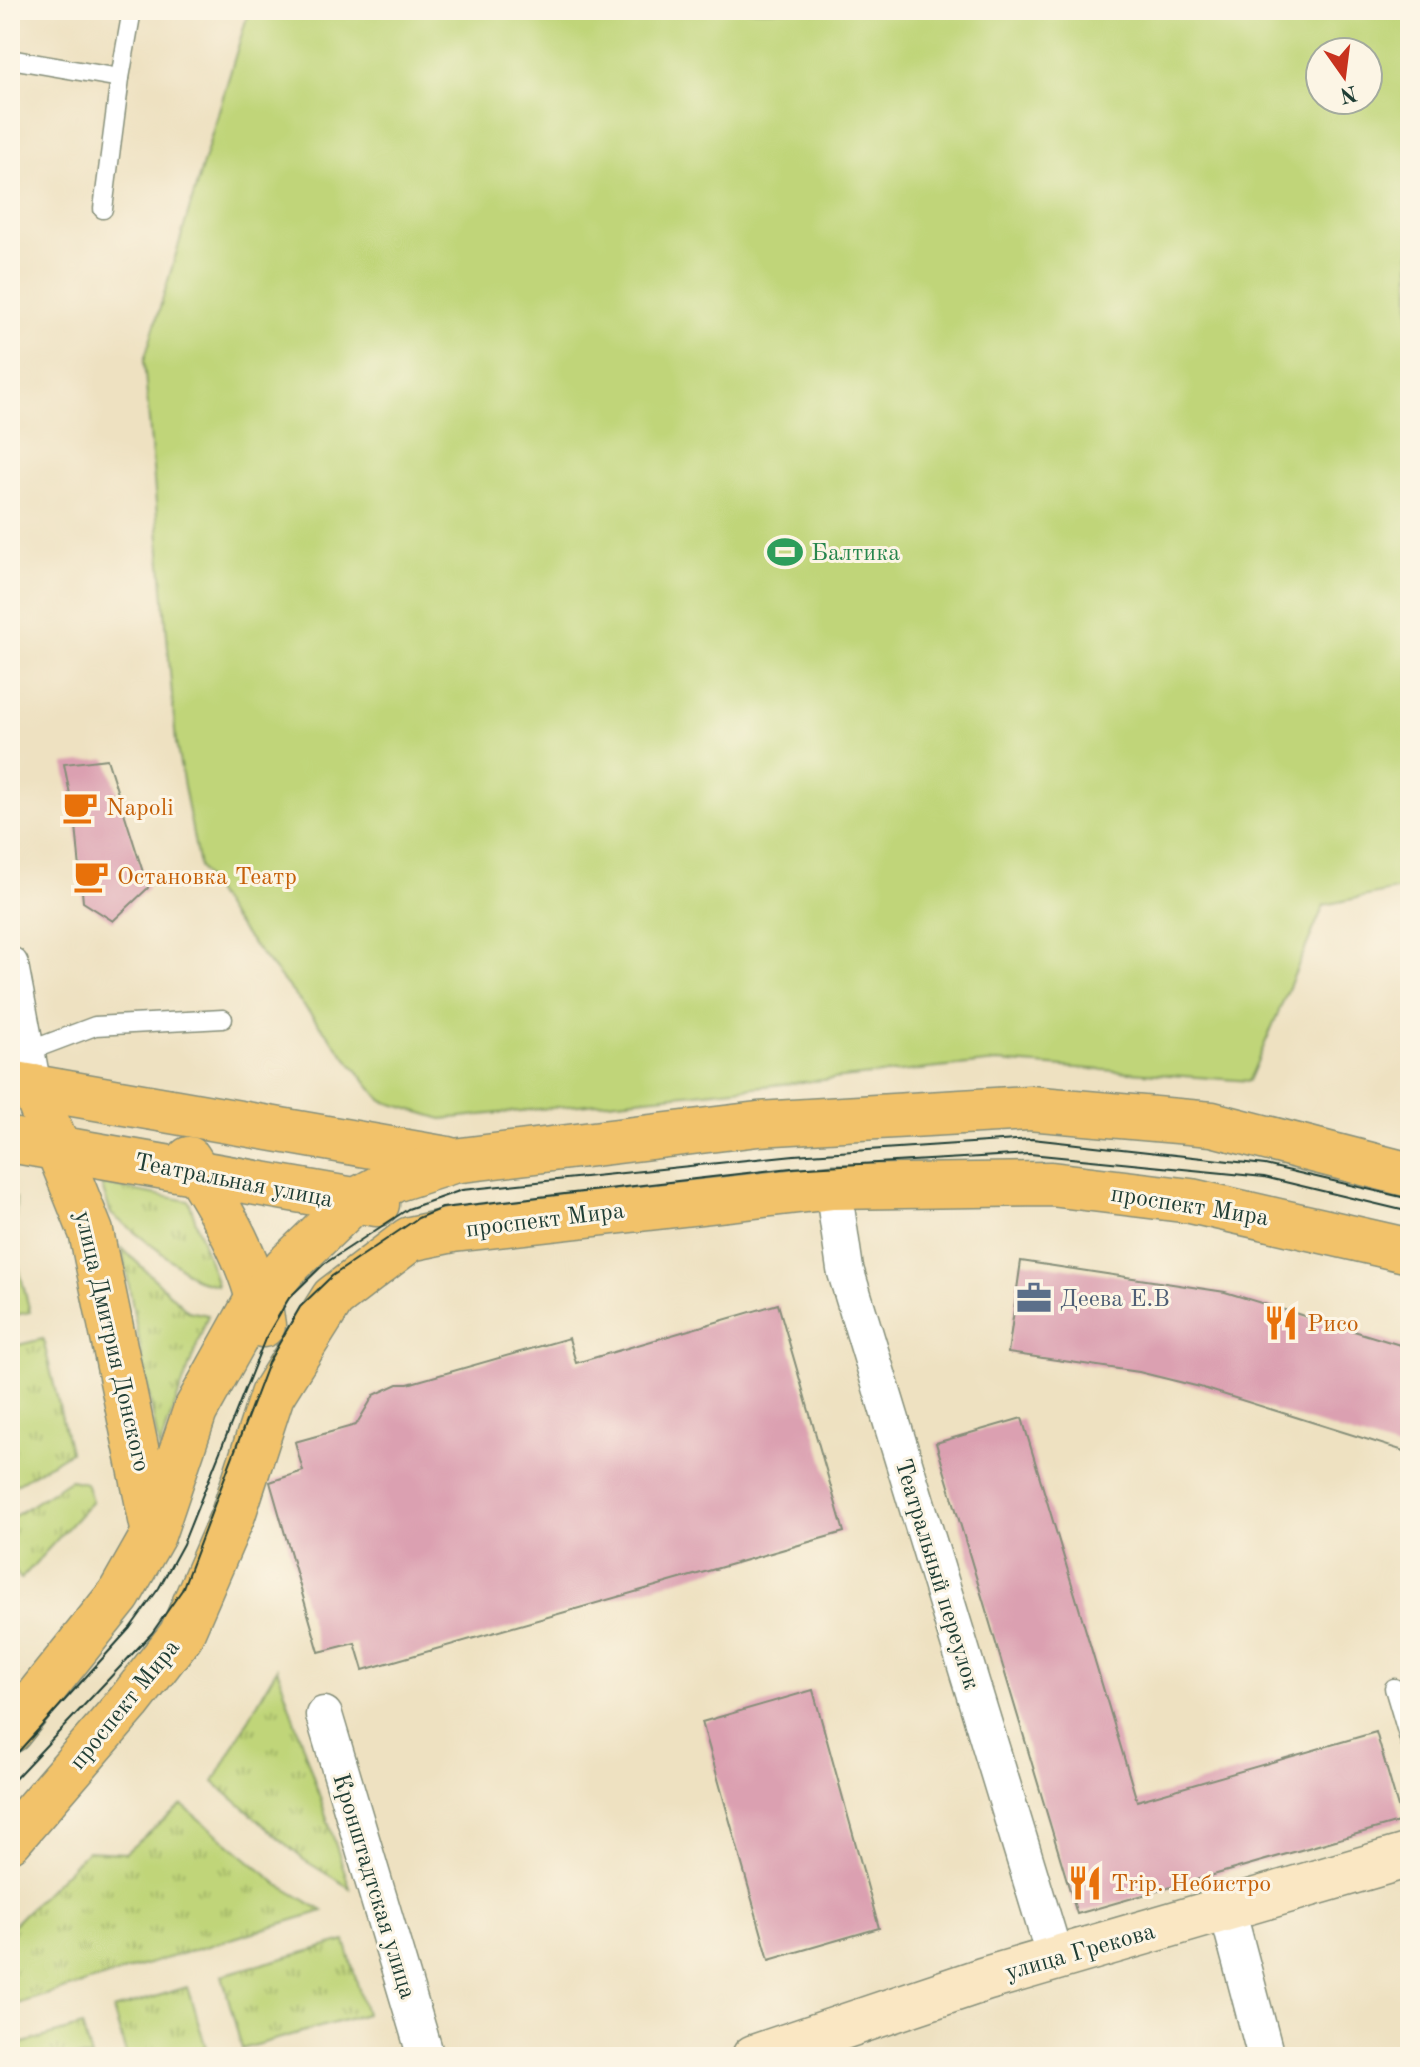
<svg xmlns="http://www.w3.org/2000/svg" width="1420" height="2067" font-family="'Old Standard TT',serif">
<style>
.grass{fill:url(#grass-tufts);stroke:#708956;stroke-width:2}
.park{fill:#c0d579;stroke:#708956;stroke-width:2;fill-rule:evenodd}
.building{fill:#dba0b1}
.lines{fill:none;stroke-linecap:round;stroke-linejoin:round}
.lane-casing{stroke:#868f7a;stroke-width:21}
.street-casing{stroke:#868f7a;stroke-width:39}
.secondary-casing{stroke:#868f7a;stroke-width:47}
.primary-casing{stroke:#868f7a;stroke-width:47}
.lane{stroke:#fff;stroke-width:18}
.street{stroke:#fff;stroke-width:36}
.secondary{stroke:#fae7c3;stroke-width:44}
.primary{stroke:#f2c26a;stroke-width:44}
.tram{stroke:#1f3d34;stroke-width:2}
.labels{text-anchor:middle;stroke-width:6;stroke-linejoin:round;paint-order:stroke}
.leisure-label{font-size:24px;fill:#27864d;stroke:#fcf5e5;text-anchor:start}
.food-label{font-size:24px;fill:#c56008;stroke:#fcf5e5;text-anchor:start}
.street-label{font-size:24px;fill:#1f3d34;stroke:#fcf5e5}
.service-label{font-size:24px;fill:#4e5e75;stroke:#fcf5e5;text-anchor:start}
</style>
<defs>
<pattern id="grass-tufts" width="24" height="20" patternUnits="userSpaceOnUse" patternTransform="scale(2)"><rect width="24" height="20" fill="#c0d579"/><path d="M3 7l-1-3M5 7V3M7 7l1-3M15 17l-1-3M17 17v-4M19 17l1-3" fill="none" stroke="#9bae64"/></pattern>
</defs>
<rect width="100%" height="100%" fill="#fcf5e5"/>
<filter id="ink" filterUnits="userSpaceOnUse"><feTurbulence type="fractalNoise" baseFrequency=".0125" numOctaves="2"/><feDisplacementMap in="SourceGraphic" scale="16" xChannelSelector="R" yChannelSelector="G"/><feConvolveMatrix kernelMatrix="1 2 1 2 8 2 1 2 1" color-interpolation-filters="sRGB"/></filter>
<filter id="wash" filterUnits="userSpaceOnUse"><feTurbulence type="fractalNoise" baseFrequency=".006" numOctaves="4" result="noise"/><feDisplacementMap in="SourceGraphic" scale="32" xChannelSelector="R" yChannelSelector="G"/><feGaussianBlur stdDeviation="1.8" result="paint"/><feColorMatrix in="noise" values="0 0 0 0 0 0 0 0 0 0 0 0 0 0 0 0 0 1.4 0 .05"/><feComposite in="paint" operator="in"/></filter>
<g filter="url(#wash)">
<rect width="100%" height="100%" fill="#eee1c1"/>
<g class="grass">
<path d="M101,1184L189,1201L217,1285L197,1280L111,1214Z"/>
<path d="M10,1197L16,1198L14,1248L30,1312L10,1316Z"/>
<path d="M122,1248L188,1311L208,1315L159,1449Z"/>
<path d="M43,1339L70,1452L10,1488V1347Z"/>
<path d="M70,1480L86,1483L92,1501L21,1579L10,1565V1519Z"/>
<path d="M277,1668L350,1888L304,1860L214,1782Z"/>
<path d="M182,1805L279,1885L323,1911L10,2006V1928L87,1851L125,1853Z"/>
<path d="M345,1941L366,2014L242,2049L222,1975Z"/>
<path d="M187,1987L209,2057H127L113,2010Z"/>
<path d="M82,2026L91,2057H10V2047Z"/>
</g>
<path class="park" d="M249,10H1410V887L1324,905L1249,1081L997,1062L442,1119L382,1101L229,915L199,867L176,743L144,361ZM1368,52V100H1320V52Z"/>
<g id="blocks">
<g class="building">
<path d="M107,759L148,888L113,921L83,902L76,825L64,764Z"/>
<path d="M1021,1261L1225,1292L1410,1348V1453L1200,1387L1139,1372L1008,1353Z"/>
<path d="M778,1304L844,1532L363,1670L355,1643L319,1652L270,1482L303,1471L295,1442L356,1425L374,1395L398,1384H408L569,1338L576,1363Z"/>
<path d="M1022,1418L1137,1801L1376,1732L1402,1821L1077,1914L936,1443Z"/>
<path d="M813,1690L879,1928L769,1960L702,1722Z"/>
</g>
</g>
</g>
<g filter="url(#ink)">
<use href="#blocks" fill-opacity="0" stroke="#868f7a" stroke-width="2"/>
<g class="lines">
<g class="lane-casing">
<g id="lane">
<path d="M10,59L120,78L103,209"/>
<path d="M120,78L132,10"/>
<path d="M26,1052L95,1026L223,1019"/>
<path d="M1394,1688L1410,1742"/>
</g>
</g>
<g class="street-casing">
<g id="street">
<path d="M10,965L33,1087"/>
<path d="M833,1187L845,1269L1055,1958"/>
<path d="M324,1715L426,2057"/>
<path d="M1227,1909L1266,2057"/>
</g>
</g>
<g class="secondary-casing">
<path id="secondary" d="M754,2057L985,1979L1410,1855"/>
</g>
<g class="primary-casing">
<g id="primary">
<path d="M10,1083L447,1159"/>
<path d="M33,1087L91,1232L153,1529"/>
<path d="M10,1140L377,1204"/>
<path d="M189,1159C220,1208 256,1267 263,1325"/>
<path d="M10,1731L119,1595L153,1535L195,1411L254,1305L286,1267L353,1202L394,1180L453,1161L758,1124L1029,1108L1212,1124L1410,1175"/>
<path d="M10,1840L129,1702L181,1635L233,1515L272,1395L333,1298L410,1239L453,1230L833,1187L1051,1184L1191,1201L1410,1251"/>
</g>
</g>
<use href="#lane" class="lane"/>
<use href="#street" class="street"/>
<use href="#secondary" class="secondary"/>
<use href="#primary" class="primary"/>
<g class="tram">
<path d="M10,1761L130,1628L159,1588L183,1544L265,1339L289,1298L324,1264L408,1209L462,1190L794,1155L1032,1139L1265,1165L1410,1199"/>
<path d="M10,1784L152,1633L182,1590L268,1363L300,1307L332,1276L418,1218L442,1208L791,1168L1030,1154L1264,1177L1410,1212"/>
</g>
</g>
</g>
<defs>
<g id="stadium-bare" transform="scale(2.76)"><path d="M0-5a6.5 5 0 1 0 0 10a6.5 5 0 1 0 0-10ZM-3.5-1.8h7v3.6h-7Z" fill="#2e9e5b" stroke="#fcf5e5" stroke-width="2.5" paint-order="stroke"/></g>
<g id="cafe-bare" transform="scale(2.76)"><path d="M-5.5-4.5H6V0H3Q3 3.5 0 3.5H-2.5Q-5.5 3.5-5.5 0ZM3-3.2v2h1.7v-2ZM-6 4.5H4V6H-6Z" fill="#e8710a" stroke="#fcf5e5" stroke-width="2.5" paint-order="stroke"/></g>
<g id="office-bare" transform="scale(2.76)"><path d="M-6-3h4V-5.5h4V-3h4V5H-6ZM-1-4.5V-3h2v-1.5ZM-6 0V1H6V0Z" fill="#5c6f8a" stroke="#fcf5e5" stroke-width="2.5" paint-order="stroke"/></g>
<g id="restaurant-bare" transform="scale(2.76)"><path d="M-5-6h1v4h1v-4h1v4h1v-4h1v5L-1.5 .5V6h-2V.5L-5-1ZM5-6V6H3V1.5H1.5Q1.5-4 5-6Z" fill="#e8710a" stroke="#fcf5e5" stroke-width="2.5" paint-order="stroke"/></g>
</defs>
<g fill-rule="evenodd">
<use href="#stadium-bare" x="785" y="552"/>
<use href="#cafe-bare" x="80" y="807"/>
<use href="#cafe-bare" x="91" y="876"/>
<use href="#office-bare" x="1034" y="1298"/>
<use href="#restaurant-bare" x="1281" y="1323"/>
<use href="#restaurant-bare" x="1085" y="1883"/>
</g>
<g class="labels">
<g class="leisure-label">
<text x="811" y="560">Балтика</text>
</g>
<g class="food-label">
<text x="106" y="815">Napoli</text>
<text x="117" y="884">Остановка Театр</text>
<text x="1307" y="1331">Рисо</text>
<text x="1111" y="1891">Trip. Небистро</text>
</g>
<g class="street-label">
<text transform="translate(234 1180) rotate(11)" y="8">Театральная улица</text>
<text transform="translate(1190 1205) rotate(9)" y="8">проспект Мира</text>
<text transform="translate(545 1219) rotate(-7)" y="8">проспект Мира</text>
<text transform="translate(113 1341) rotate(77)" y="8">улица Дмитрия Донского</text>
<text transform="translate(938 1574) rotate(73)" y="8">Театральный переулок</text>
<text transform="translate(124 1704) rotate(-51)" y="8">проспект Мира</text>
<text transform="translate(375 1886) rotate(73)" y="8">Кронштадтская улица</text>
<text transform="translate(1080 1951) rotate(-16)" y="8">улица Грекова</text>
</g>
<g class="service-label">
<text x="1060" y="1306">Деева Е.В</text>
</g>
</g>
<rect width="1420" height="2067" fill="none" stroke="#fcf5e5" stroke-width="40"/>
<g transform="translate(1344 76) rotate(166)"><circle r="38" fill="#fcf5e5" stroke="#a4ab9e" stroke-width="2"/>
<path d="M0-6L14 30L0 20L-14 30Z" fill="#c8321e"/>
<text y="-12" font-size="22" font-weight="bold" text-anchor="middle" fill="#1f3d34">N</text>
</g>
</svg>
